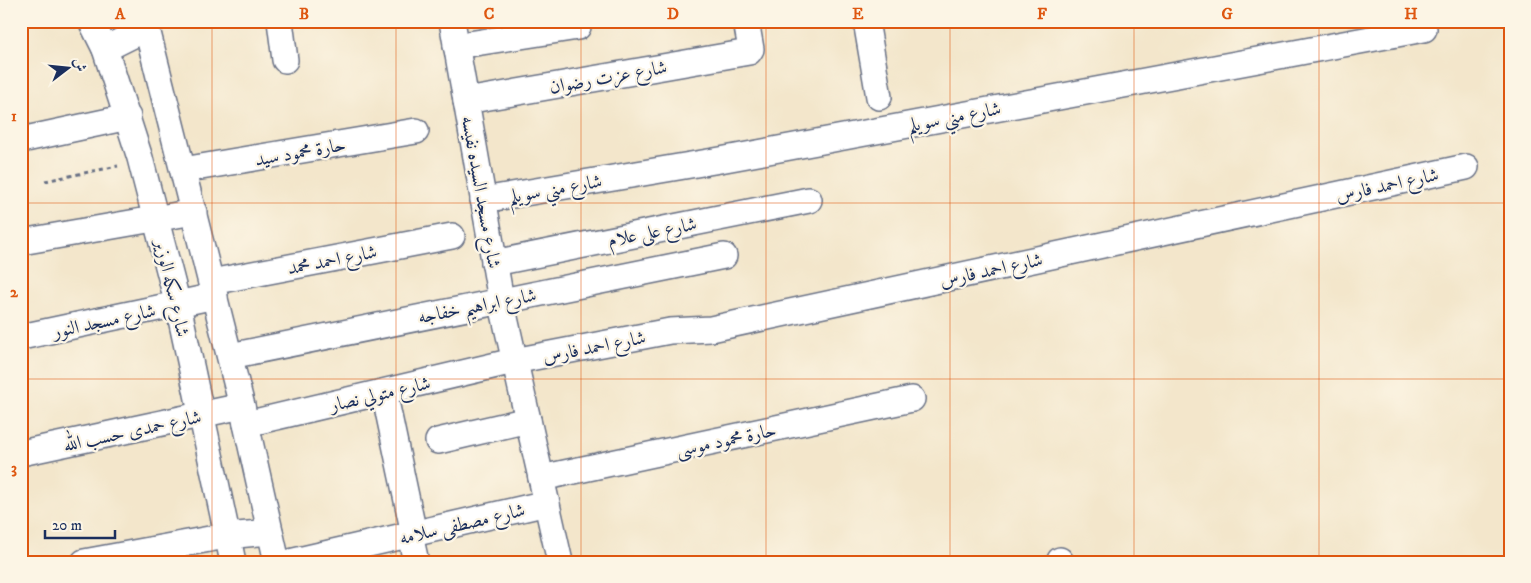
<svg xmlns="http://www.w3.org/2000/svg" width="1531" height="583" font-family="'IM FELL DW Pica',Amiri,serif">
<style>
.lines{fill:none;stroke-linecap:round;stroke-linejoin:round}
.minor-casing{stroke:#676f84;stroke-width:28}
.path{stroke:#676f84;stroke-width:3;stroke-dasharray:4 4;stroke-linecap:butt}
.minor{stroke:#fff;stroke-width:25}
.grid{fill:none;stroke:#de5710;stroke-width:1;stroke-opacity:0.55}
.labels{text-anchor:middle;stroke-width:4.5;stroke-linejoin:round;paint-order:stroke}
.street-label{font-size:19px;fill:#1b2f5e;stroke:#fcf5e5}
.neatline{fill:none;stroke:#de5710;stroke-width:2}
.grid-label{font-size:16px;text-anchor:middle;font-weight:bold;fill:#de5710}
</style>
<rect width="100%" height="100%" fill="#fcf5e5"/>
<filter id="ink" filterUnits="userSpaceOnUse"><feTurbulence type="fractalNoise" baseFrequency=".02" numOctaves="2"/><feDisplacementMap in="SourceGraphic" scale="10" xChannelSelector="R" yChannelSelector="G"/><feConvolveMatrix kernelMatrix="1 2 1 2 8 2 1 2 1" color-interpolation-filters="sRGB"/></filter>
<filter id="wash" filterUnits="userSpaceOnUse"><feTurbulence type="fractalNoise" baseFrequency=".0096" numOctaves="4" result="noise"/><feDisplacementMap in="SourceGraphic" scale="20" xChannelSelector="R" yChannelSelector="G"/><feGaussianBlur stdDeviation="1.12" result="paint"/><feColorMatrix in="noise" values="0 0 0 0 0 0 0 0 0 0 0 0 0 0 0 0 0 1.4 0 .05"/><feComposite in="paint" operator="in"/></filter>
<g filter="url(#wash)">
<rect width="100%" height="100%" fill="#f3e6cb"/>
</g>
<g filter="url(#ink)">
<g class="lines">
<g class="minor-casing">
<g id="minor">
<path d="M91,21L105,49L140,158L178,305L233,562"/>
<path d="M145,21L242,406L277,562"/>
<path d="M280,21L285,60"/>
<path d="M452,21L501,300L560,562"/>
<path d="M866,21L879,97"/>
<path d="M456,46L578,27"/>
<path d="M105,49L147,28"/>
<path d="M466,101L749,52L751,49L746,21"/>
<path d="M21,140L128,117"/>
<path d="M183,170L416,131"/>
<path d="M483,200L720,160L1424,29"/>
<path d="M21,242L194,212"/>
<path d="M494,263L809,200"/>
<path d="M211,282L452,236"/>
<path d="M21,337L215,296"/>
<path d="M230,356L724,256"/>
<path d="M384,392L414,534"/>
<path d="M246,424L514,361L670,331L711,329L1466,167"/>
<path d="M438,441L528,420"/>
<path d="M21,453L242,406"/>
<path d="M541,478L912,399"/>
<path d="M410,535L416,562"/>
<path d="M1060,560L1061,562"/>
<path d="M84,562L226,536L270,532"/>
<path d="M290,562L547,503"/>
</g>
</g>
<g class="path">
<path d="M45,181L118,166"/>
<path d="M21,542L28,562"/>
</g>
<use href="#minor" class="minor"/>
</g>
</g>
<path class="grid" d="M212,21V562M396,21V562M581,21V562M766,21V562M950,21V562M1134,21V562M1319,21V562M21,203H1510M21,379H1510"/>
<g class="labels">
<g class="street-label">
<text transform="translate(608 76) rotate(-10)" y="7">شارع عزت رضوان</text>
<text transform="translate(954 116) rotate(-11)" y="7">شارع مني سويلم</text>
<text transform="translate(300 151) rotate(-10)" y="7">حارة محمود سيد</text>
<text transform="translate(1387 184) rotate(-12)" y="7">شارع احمد فارس</text>
<text transform="translate(555 188) rotate(-10)" y="7">شارع مني سويلم</text>
<text transform="translate(482 192) rotate(80)" y="7">شارع مسجد السيده نفيسه</text>
<text transform="translate(652 231) rotate(-11)" y="7">شارع على علام</text>
<text transform="translate(332 259) rotate(-11)" y="7">شارع احمد محمد</text>
<text transform="translate(991 269) rotate(-12)" y="7">شارع احمد فارس</text>
<text transform="translate(173 288) rotate(77)" y="7">شارع سكه الوزير</text>
<text transform="translate(477 305) rotate(-11)" y="7">شارع ابراهيم خفاجه</text>
<text transform="translate(104 320) rotate(-12)" y="7">شارع مسجد النور</text>
<text transform="translate(594 346) rotate(-11)" y="7">شارع احمد فارس</text>
<text transform="translate(380 393) rotate(-13)" y="7">شارع متولي نصار</text>
<text transform="translate(132 430) rotate(-12)" y="7">شارع حمدى حسب الله</text>
<text transform="translate(726 439) rotate(-12)" y="7">حارة محمود موسى</text>
<text transform="translate(462 523) rotate(-13)" y="7">شارع مصطفى سلامه</text>
</g>
</g>
<rect width="1531" height="583" fill="none" stroke="#fcf5e5" stroke-width="55"/>
<g transform="translate(68 68) rotate(74)" stroke="#fcf5e5" stroke-width="4" paint-order="stroke">
<path d="M0-4L9 19L0 12L-9 19Z" fill="#1b2f5e"/>
<text y="-8" font-size="14" font-weight="bold" text-anchor="middle" fill="#1b2f5e">ش</text>
</g>
<path d="M45 530v8h70v-8" fill="none" stroke="#1b2f5e" stroke-width="2.5"/>
<text x="52" y="530" font-size="15" fill="#1b2f5e" stroke="#fcf5e5" stroke-width="4" paint-order="stroke">20 m</text>
<rect x="28" y="28" width="1476" height="528" class="neatline"/>
<g class="grid-label">
<text x="120" y="19">A</text>
<text x="304" y="19">B</text>
<text x="489" y="19">C</text>
<text x="673" y="19">D</text>
<text x="858" y="19">E</text>
<text x="1042" y="19">F</text>
<text x="1227" y="19">G</text>
<text x="1411" y="19">H</text>
<text x="14" y="121">1</text>
<text x="14" y="297">2</text>
<text x="14" y="473">3</text>
</g>
</svg>
